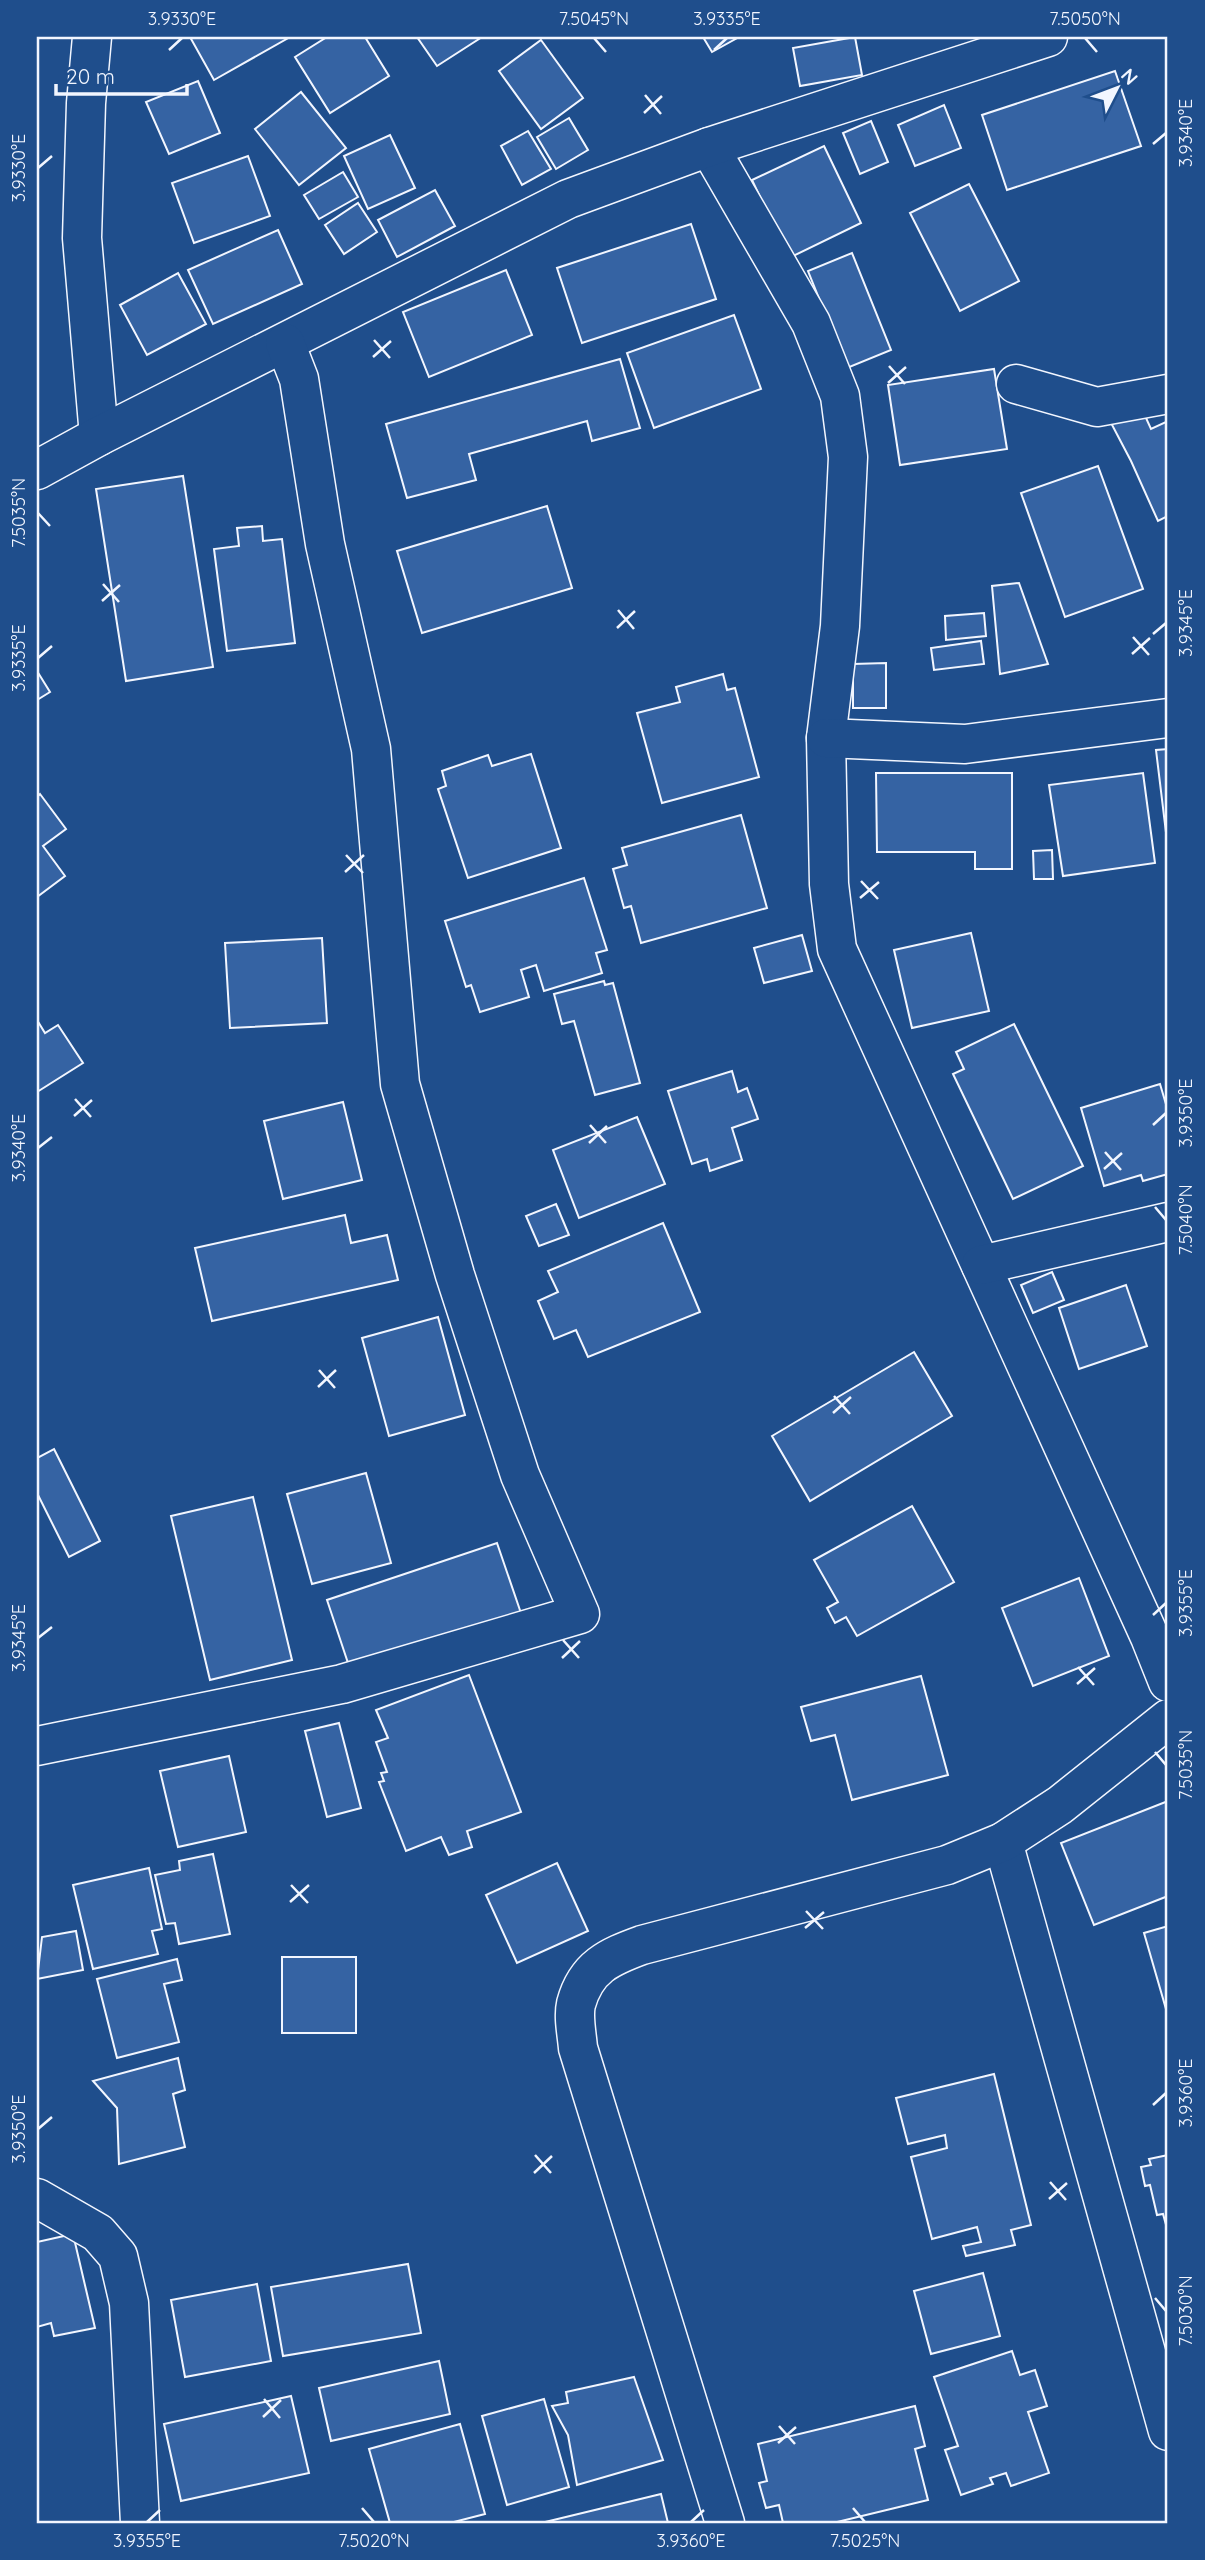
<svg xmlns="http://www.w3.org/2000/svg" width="1205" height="2560" font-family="Quicksand,sans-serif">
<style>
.building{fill:#3563a3;stroke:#f2f6ff;stroke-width:2}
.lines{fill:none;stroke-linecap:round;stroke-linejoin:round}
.minor-casing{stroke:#f2f6ff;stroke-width:41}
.minor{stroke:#1f4e8c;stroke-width:38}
.ticks{fill:none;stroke:#f2f6ff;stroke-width:2.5}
.neatline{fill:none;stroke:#f2f6ff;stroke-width:2.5}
.ticks-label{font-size:18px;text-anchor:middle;fill:#f2f6ff}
</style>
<rect width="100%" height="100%" fill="#1f4e8c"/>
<g class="building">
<path d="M190,37H290L214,80Z"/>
<path d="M327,37H365L389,76L330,113L295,57Z"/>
<path d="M417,37H482L437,66Z"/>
<path d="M703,37H739L712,52Z"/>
<path d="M855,37L862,75L800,86L793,48Z"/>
<path d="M541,40L583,98L541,129L499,71Z"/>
<path d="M1115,71L1141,146L1007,190L982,115Z"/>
<path d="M198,81L220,133L169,154L146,102Z"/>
<path d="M301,92L346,148L299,185L255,129Z"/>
<path d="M944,105L961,148L915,166L898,125Z"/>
<path d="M569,118L588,150L556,169L537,137Z"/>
<path d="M871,121L888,162L860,174L843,133Z"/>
<path d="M528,131L551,169L522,185L501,146Z"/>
<path d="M390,135L415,188L368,209L344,156Z"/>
<path d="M824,146L861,223L789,258L752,180Z"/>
<path d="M248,156L270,216L194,243L172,183Z"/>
<path d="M343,172L358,197L319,219L304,195Z"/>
<path d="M969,184L1019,281L960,311L910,213Z"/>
<path d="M435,190L455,226L397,257L378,220Z"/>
<path d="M358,203L377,232L344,254L325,225Z"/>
<path d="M691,224L716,299L582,343L557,268Z"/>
<path d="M278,230L302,284L213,324L188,270Z"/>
<path d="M852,253L891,350L847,368L808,271Z"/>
<path d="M506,270L532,335L429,377L403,312Z"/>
<path d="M178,273L206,324L147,355L120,305Z"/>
<path d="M734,315L761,389L654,428L627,353Z"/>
<path d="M620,359L640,428L592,441L587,421L469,454L476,480L407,498L386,424Z"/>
<path d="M994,369L1007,449L900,465L888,385Z"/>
<path d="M1141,407L1151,429L1168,421V516L1158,521L1131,461L1110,421Z"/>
<path d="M1098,466L1143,589L1065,617L1021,493Z"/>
<path d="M183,476L213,667L126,681L96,489Z"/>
<path d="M547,506L572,588L422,633L397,551Z"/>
<path d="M262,526L263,541L282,539L295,643L227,651L214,549L239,546L237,528Z"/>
<path d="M1019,583L1048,664L1000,674L992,586Z"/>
<path d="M984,613L986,636L946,640L945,616Z"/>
<path d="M981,641L984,664L934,670L931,648Z"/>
<path d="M886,663V708H853V664Z"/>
<path d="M37,671L50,692L37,700Z"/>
<path d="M723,674L727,690L735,688L759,777L662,803L637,713L680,702L676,687Z"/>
<path d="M1168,749V849L1156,750Z"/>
<path d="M531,754L561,848L468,878L438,789L446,786L442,771L488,755L492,766Z"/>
<path d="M876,773H1012V869H975V852H877Z"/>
<path d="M1143,773L1155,863L1063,876L1049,785Z"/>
<path d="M40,794L66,829L43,846L65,876L37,897V797Z"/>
<path d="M741,815L767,908L641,943L631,906L624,908L613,869L627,865L622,848Z"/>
<path d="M1052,850L1053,879H1034L1033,851Z"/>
<path d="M584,878L607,950L596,953L602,973L544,991L536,965L521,970L529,997L480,1012L471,985L466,987L445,921Z"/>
<path d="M971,933L989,1011L912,1028L894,950Z"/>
<path d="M802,935L812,971L764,983L754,948Z"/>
<path d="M322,938L327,1023L230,1028L225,943Z"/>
<path d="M604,981L605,985L613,983L640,1083L595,1095L574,1021L562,1024L554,994Z"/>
<path d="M37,1020L45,1033L58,1025L83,1063L37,1092Z"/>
<path d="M1014,1024L1083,1166L1013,1199L953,1074L964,1069L956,1052Z"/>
<path d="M732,1071L738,1092L747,1088L758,1119L732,1128L742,1160L710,1171L707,1159L692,1164L668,1091Z"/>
<path d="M1160,1084L1168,1111V1174L1143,1181L1141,1175L1104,1186L1081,1108Z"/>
<path d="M343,1102L362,1180L283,1199L264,1121Z"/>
<path d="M637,1117L665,1184L579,1218L553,1150Z"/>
<path d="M556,1204L569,1235L539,1246L526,1216Z"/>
<path d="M345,1215L351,1243L387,1235L398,1280L212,1321L195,1248Z"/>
<path d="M663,1223L700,1312L588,1357L576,1330L554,1339L538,1301L558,1292L548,1271Z"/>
<path d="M1052,1272L1064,1300L1033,1313L1021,1285Z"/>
<path d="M1126,1285L1147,1346L1079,1369L1059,1308Z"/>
<path d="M438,1317L465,1415L389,1436L362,1338Z"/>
<path d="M914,1352L952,1416L810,1501L772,1436Z"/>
<path d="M54,1449L100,1541L69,1557L37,1493V1458Z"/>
<path d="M366,1473L391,1563L312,1584L287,1494Z"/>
<path d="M253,1497L292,1660L210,1680L171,1516Z"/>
<path d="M912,1506L954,1582L857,1636L846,1617L835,1623L827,1608L838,1602L814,1560Z"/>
<path d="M497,1543L523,1619L352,1675L327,1600Z"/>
<path d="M1079,1578L1109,1656L1033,1686L1002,1608Z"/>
<path d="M469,1675L521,1812L467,1831L472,1847L449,1855L441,1837L406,1851L379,1782L384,1781L381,1773L387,1772L376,1742L388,1738L376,1710Z"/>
<path d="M921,1676L948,1775L852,1800L835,1735L811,1741L801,1707Z"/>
<path d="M339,1723L361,1808L327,1817L305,1731Z"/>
<path d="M229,1756L246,1832L178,1847L160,1771Z"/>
<path d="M1168,1801V1896L1094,1925L1061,1843Z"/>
<path d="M213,1854L230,1934L179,1944L175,1923L166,1924L155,1875L180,1870L179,1861Z"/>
<path d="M557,1863L588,1931L517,1963L486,1895Z"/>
<path d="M149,1868L162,1929L152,1931L158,1954L93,1969L73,1885Z"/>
<path d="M1168,1926V2008L1166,2009L1144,1933Z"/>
<path d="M76,1931L83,1970L37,1979L42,1937Z"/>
<rect x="282" y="1957" width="74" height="76"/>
<path d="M177,1959L182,1980L164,1984L179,2042L117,2058L97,1979Z"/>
<path d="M178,2058L185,2090L173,2094L185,2147L119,2164L117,2108L93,2081Z"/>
<path d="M994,2074L1031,2225L1011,2230L1015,2245L966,2256L963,2246L981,2242L977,2227L932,2239L911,2157L947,2148L945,2135L908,2144L896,2098Z"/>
<path d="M1168,2155V2232L1163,2214L1157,2215L1150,2185L1145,2186L1141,2167L1151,2165L1149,2159Z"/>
<path d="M73,2234L95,2328L54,2336L51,2323L37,2327V2242Z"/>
<path d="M408,2264L421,2333L283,2356L271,2287Z"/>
<path d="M983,2273L1000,2336L931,2354L914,2291Z"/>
<path d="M257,2284L271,2361L185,2377L171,2300Z"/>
<path d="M1012,2351L1020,2375L1035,2370L1047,2406L1028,2412L1049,2473L1011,2486L1006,2473L990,2478L993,2484L961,2495L945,2450L958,2446L934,2377Z"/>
<path d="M439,2361L450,2414L331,2441L319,2388Z"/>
<path d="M634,2377L663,2460L577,2485L568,2435L552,2406L568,2403L566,2392Z"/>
<path d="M291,2396L309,2473L181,2501L164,2424Z"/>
<path d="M544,2399L569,2487L507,2505L482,2416Z"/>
<path d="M915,2406L925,2446L915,2449L928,2500L833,2523H783L779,2505L766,2508L759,2483L767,2481L758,2444Z"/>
<path d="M460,2424L485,2514L450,2523H390L369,2449Z"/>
<path d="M661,2494L668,2523H541Z"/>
</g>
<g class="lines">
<g class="minor-casing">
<g id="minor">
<path d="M92,37L86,103L82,238L99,436"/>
<path d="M709,147L811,323L840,396L848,457L840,626L826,738L829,884L837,949L1150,1637L1168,1682"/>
<path d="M1016,384L1097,407L1168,394"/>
<path d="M37,470L99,436L568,199L709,147L1048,37"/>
<path d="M826,738L965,744L1168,718"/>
<path d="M981,1265L1168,1222"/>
<path d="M37,1746L342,1684L580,1614L520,1475L455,1275L400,1084L371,749L325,544L299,379L285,343"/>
<path d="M1003,1842L1168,2431"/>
<path d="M37,2198L98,2233L118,2256L129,2303L140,2523"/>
<path d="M725,2523L578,2048C577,2035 573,2017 576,2004C586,1967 609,1957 642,1945L947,1865L1003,1842L1060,1805L1168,1719"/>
</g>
</g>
<use href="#minor" class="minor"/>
</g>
<path class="ticks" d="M594,38L606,52M1085,38L1097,52M169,50L182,38M714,50L727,38M645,95L661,114M644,113L662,96M1153,144L1166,133M38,168L52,156M374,340L390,358M373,357L391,341M889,366L905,384M888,383L906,367M38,513L50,526M103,584L119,602M102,601L120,585M618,610L634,629M617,628L635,611M1153,634L1166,623M1133,637L1149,655M1132,654L1150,638M38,658L52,646M346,855L363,873M345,872L364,855M861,881L878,899M860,898L879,882M75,1099L91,1117M74,1116L92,1100M590,1125L606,1143M1153,1125L1166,1113M589,1143L607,1126M38,1148L52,1137M1105,1152L1121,1170M1104,1169L1122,1153M1155,1207L1166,1220M319,1370L335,1388M318,1387L336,1370M834,1396L850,1414M833,1413L851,1397M1153,1615L1166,1603M38,1638L52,1627M563,1640L579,1658M562,1658L580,1641M1078,1667L1094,1685M1077,1684L1095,1668M1155,1752L1166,1765M291,1885L308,1903M290,1902L309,1885M806,1911L823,1929M805,1928L824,1912M1153,2105L1166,2093M38,2129L52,2117M535,2155L551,2173M534,2173L552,2156M1050,2182L1066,2200M1049,2199L1067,2183M1155,2298L1166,2311M264,2399L280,2418M263,2417L281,2400M779,2426L795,2444M778,2443L796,2427M362,2508L374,2522M853,2508L865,2522M147,2522L160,2510M691,2522L704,2510"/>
<rect width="1205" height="2560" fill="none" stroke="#1f4e8c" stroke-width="77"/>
<g transform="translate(1117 88) rotate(48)" stroke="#1f4e8c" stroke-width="5" paint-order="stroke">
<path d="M0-5L12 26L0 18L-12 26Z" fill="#f2f6ff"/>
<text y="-10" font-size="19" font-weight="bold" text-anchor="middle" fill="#f2f6ff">N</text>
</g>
<path d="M56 84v10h131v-10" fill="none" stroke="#f2f6ff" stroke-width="3.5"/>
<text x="66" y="84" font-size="21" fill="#f2f6ff" stroke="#1f4e8c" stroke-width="5" paint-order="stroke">20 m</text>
<rect x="38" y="38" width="1128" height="2484" class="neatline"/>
<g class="ticks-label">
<text x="182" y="25">3.9330°E</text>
<text x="594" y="25">7.5045°N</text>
<text x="727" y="25">3.9335°E</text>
<text x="1085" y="25">7.5050°N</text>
<text transform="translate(1186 133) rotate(-90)" y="6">3.9340°E</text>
<text transform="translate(19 168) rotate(-90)" y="6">3.9330°E</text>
<text transform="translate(19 513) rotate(-90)" y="6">7.5035°N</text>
<text transform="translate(1186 623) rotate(-90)" y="6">3.9345°E</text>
<text transform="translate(19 658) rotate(-90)" y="6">3.9335°E</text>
<text transform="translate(1186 1113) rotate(-90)" y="6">3.9350°E</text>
<text transform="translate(19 1148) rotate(-90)" y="6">3.9340°E</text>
<text transform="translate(1186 1220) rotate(-90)" y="6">7.5040°N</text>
<text transform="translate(1186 1603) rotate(-90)" y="6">3.9355°E</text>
<text transform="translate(19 1638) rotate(-90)" y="6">3.9345°E</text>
<text transform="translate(1186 1765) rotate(-90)" y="6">7.5035°N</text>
<text transform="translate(1186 2093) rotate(-90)" y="6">3.9360°E</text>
<text transform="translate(19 2129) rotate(-90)" y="6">3.9350°E</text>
<text transform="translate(1186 2311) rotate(-90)" y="6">7.5030°N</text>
<text x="147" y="2547">3.9355°E</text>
<text x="374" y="2547">7.5020°N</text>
<text x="691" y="2547">3.9360°E</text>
<text x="865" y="2547">7.5025°N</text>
</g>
</svg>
